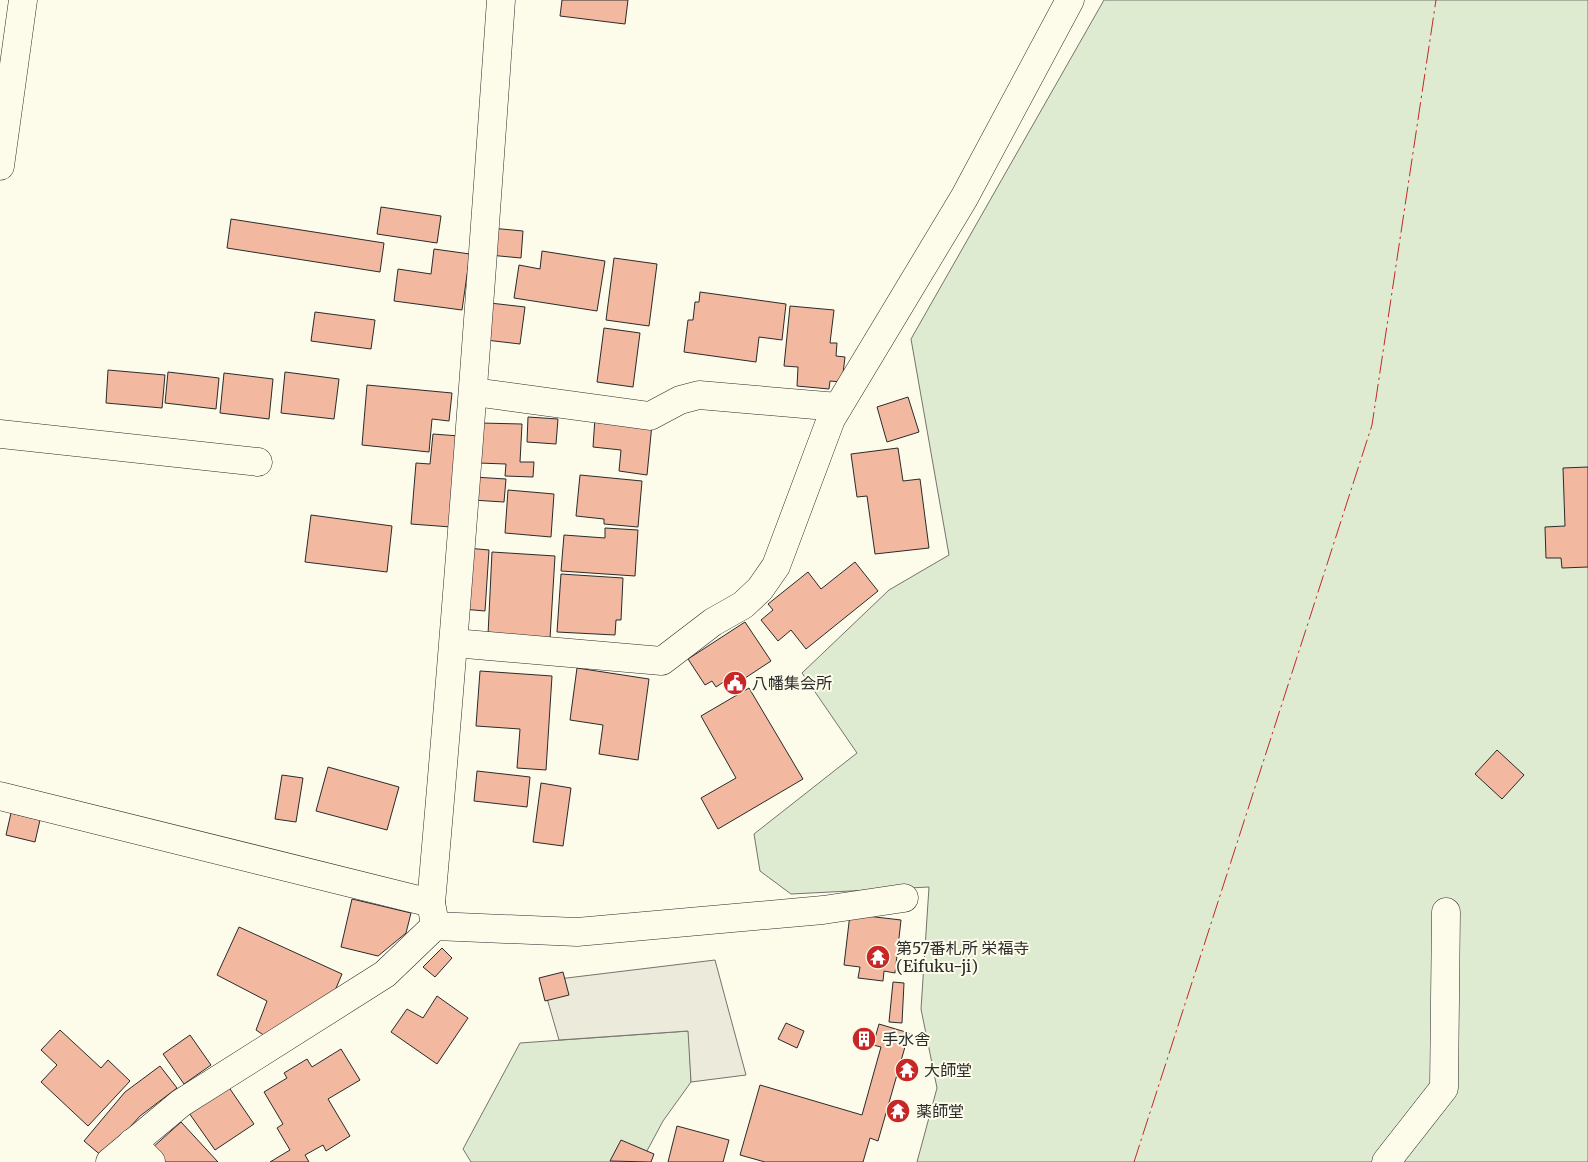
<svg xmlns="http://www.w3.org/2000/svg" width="1588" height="1162" font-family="Merriweather,'Noto Sans JP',serif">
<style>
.green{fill:#deebd1;stroke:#74746e}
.parking{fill:#eceadb;stroke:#74746e}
.building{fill:#f2b8a0;stroke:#2b2b2b}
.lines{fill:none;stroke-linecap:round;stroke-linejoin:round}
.minor-casing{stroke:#2b2b2b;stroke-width:29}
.minor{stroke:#fdfbea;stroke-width:28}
.power{stroke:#c62828;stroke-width:1;stroke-dasharray:18 4 2.5 4;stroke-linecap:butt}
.labels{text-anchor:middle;stroke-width:4;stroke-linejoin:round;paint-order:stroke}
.poi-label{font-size:16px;fill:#2b2b2b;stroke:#fdfbea;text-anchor:start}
</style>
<rect width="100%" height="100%" fill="#fdfbea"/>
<g class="green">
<path d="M1104,0H1588V1162H917L937,1088L921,1009L929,887L791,894L760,871L754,834L857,753L802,673L889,590L949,555L911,339Z"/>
<path d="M689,1031L691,1082L663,1121L641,1162H471L463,1149L520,1043Z"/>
</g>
<path class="parking" d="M715,960L746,1075L691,1082L688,1031L559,1040L542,981Z"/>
<g class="building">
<path d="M562,0H628L625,24L560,16Z"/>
<path d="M381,207L441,216L437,243L377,234Z"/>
<path d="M231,219L384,243L380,272L227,248Z"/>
<path d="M491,228L523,231L521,258L489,255Z"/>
<path d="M434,249L470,254L462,310L394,301L398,269L431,274Z"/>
<path d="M542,251L605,261L597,311L514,298L519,265L540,269Z"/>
<path d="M614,258L657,264L649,326L606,320Z"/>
<path d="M700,292L786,304L782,340L759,337L756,362L684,352L688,320H693L695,302H699Z"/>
<path d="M490,303L525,307L520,344L486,340Z"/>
<path d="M790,306L834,310L830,343H837L836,356L845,357L842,382L830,381L829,389L797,386L798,367L784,366Z"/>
<path d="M315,312L375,320L371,349L311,341Z"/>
<path d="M604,328L640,333L633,387L597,382Z"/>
<path d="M108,370L165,375L162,408L106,403Z"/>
<path d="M168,372L219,378L216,409L165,403Z"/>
<path d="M285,372L339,379L334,419L281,413Z"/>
<path d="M224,373L273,379L269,419L220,413Z"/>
<path d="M367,385L452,393L449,421L432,419L429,452L362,445Z"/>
<path d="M908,397L919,432L887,442L877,407Z"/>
<path d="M528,417L558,419L556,444L527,442Z"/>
<path d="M595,418L652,424L647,475L619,471L621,450L593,447Z"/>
<path d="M480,423L522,424L520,462H534L533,477L505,476L506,464L478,463Z"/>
<path d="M433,434L459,436L451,527L411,524L416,463L430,464Z"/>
<path d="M898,448L903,481L920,479L929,548L875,554L867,496L857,497L851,454Z"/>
<path d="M1588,467V567L1562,568L1561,558H1546L1545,527L1565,526L1563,468Z"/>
<path d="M580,475L642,481L638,527L604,524V519L576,516Z"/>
<path d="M474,477L506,479L504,502L472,500Z"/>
<path d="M508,490L554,494L551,537L505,533Z"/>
<path d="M311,515L392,526L387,572L305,562Z"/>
<path d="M605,528L638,530L635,576L561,571L564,535L605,538Z"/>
<path d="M467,548L489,550L485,611L462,609Z"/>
<path d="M492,552L555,556L550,639L488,635Z"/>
<path d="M855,562L878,591L806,649L791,630L778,641L761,620L773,610L768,604L808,572L821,589Z"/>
<path d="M561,574L623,578L621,620H616L615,635L557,632Z"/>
<path d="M745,622L771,661L730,688L725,681L716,687L712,681L705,685L688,659Z"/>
<path d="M577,668L649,679L638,760L599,754L603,725L570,720Z"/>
<path d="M480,671L552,676L546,770L517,768L520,729L476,726Z"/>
<path d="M749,688L803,779L718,829L701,798L736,778L701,716Z"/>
<path d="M1497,750L1524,775L1502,799L1475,774Z"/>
<path d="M328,767L399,787L387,830L316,811Z"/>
<path d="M477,771L530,777L527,807L474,801Z"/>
<path d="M282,775L303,778L296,822L275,819Z"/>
<path d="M541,783L571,788L563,846L533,842Z"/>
<path d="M11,813L40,820L35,842L6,835Z"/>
<path d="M352,899L411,913L406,933L378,956L341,947Z"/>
<path d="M850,914L901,920L895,973L884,971L883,981L858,978L860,967L844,965Z"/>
<path d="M239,927L342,974L334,993L265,1036L256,1030L267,1001L217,975Z"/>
<path d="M442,948L452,958L435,977L423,967Z"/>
<path d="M563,972L569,995L545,1001L539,978Z"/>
<path d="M893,982L904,983L902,1023L889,1022Z"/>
<path d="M437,996L468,1018L437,1064L391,1032L407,1009L423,1018Z"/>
<path d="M786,1023L804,1031L797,1048L778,1039Z"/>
<path d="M879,1024L909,1033L878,1141L870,1138L863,1162H765L740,1155L760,1085L862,1115L881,1047L873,1045Z"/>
<path d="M60,1030L101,1068L108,1060L130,1081L88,1126L41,1082L57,1065L41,1050Z"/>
<path d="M860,1033L871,1035L868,1046L857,1043Z"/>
<path d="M190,1035L211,1065L184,1084L163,1054Z"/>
<path d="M341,1049L360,1080L328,1099L350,1136L326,1151L323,1145L305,1155L309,1162H270L290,1150L277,1128L283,1124L264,1092L287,1078L284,1073L307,1059L312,1067Z"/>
<path d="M160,1066L177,1088L140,1116L103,1157L84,1141L125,1092Z"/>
<path d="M228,1086L254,1124L215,1150L189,1113Z"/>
<path d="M181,1122L218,1162H164L151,1149Z"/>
<path d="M677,1126L729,1140L723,1162H668Z"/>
<path d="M621,1140L654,1154L651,1162L610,1161Z"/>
</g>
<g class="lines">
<g class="minor-casing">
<g id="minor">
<path d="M0,166L23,0"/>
<path d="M474,392L650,416L680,400L699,395L838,407"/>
<path d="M0,434L258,462"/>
<path d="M454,643L662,661L713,622L743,605L760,589L776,566L831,419L964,198L1070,0"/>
<path d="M0,796L431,903L434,919"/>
<path d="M431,903C458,602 480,301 501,0"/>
<path d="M132,1143L151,1162"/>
<path d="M110,1162L181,1103L385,974L435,926L577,932L823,910L904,898"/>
<path d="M1386,1162L1444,1088L1446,912"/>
</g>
</g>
<use href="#minor" class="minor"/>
<path class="power" d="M1134,1162L1372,425L1436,0"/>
</g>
<defs>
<g id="civic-disc" transform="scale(1.25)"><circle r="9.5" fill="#c62828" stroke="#fdfbea"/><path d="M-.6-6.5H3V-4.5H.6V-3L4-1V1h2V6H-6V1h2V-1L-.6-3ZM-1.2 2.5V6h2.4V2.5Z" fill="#fff"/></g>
<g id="temple-disc" transform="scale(1.25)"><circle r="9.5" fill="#c62828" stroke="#fdfbea"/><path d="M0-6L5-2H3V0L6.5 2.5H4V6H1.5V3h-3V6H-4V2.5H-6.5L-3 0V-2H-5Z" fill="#fff"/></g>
<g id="building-disc" transform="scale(1.25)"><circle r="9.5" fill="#c62828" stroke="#fdfbea"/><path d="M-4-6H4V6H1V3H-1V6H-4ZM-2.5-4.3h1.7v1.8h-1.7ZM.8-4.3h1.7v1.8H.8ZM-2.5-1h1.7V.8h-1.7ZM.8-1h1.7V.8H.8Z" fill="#fff"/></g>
</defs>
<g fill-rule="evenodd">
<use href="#civic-disc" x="735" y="683"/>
<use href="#temple-disc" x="878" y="957"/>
<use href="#building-disc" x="864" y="1039"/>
<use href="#temple-disc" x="907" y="1070"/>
<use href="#temple-disc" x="898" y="1111"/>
</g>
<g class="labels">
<g class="poi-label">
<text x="752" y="689">八幡集会所</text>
<text x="896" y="954">第57番札所 栄福寺<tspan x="896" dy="18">(Eifuku-ji)</tspan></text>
<text x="882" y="1045">手水舎</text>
<text x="924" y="1076">大師堂</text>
<text x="916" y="1117">薬師堂</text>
</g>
</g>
</svg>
